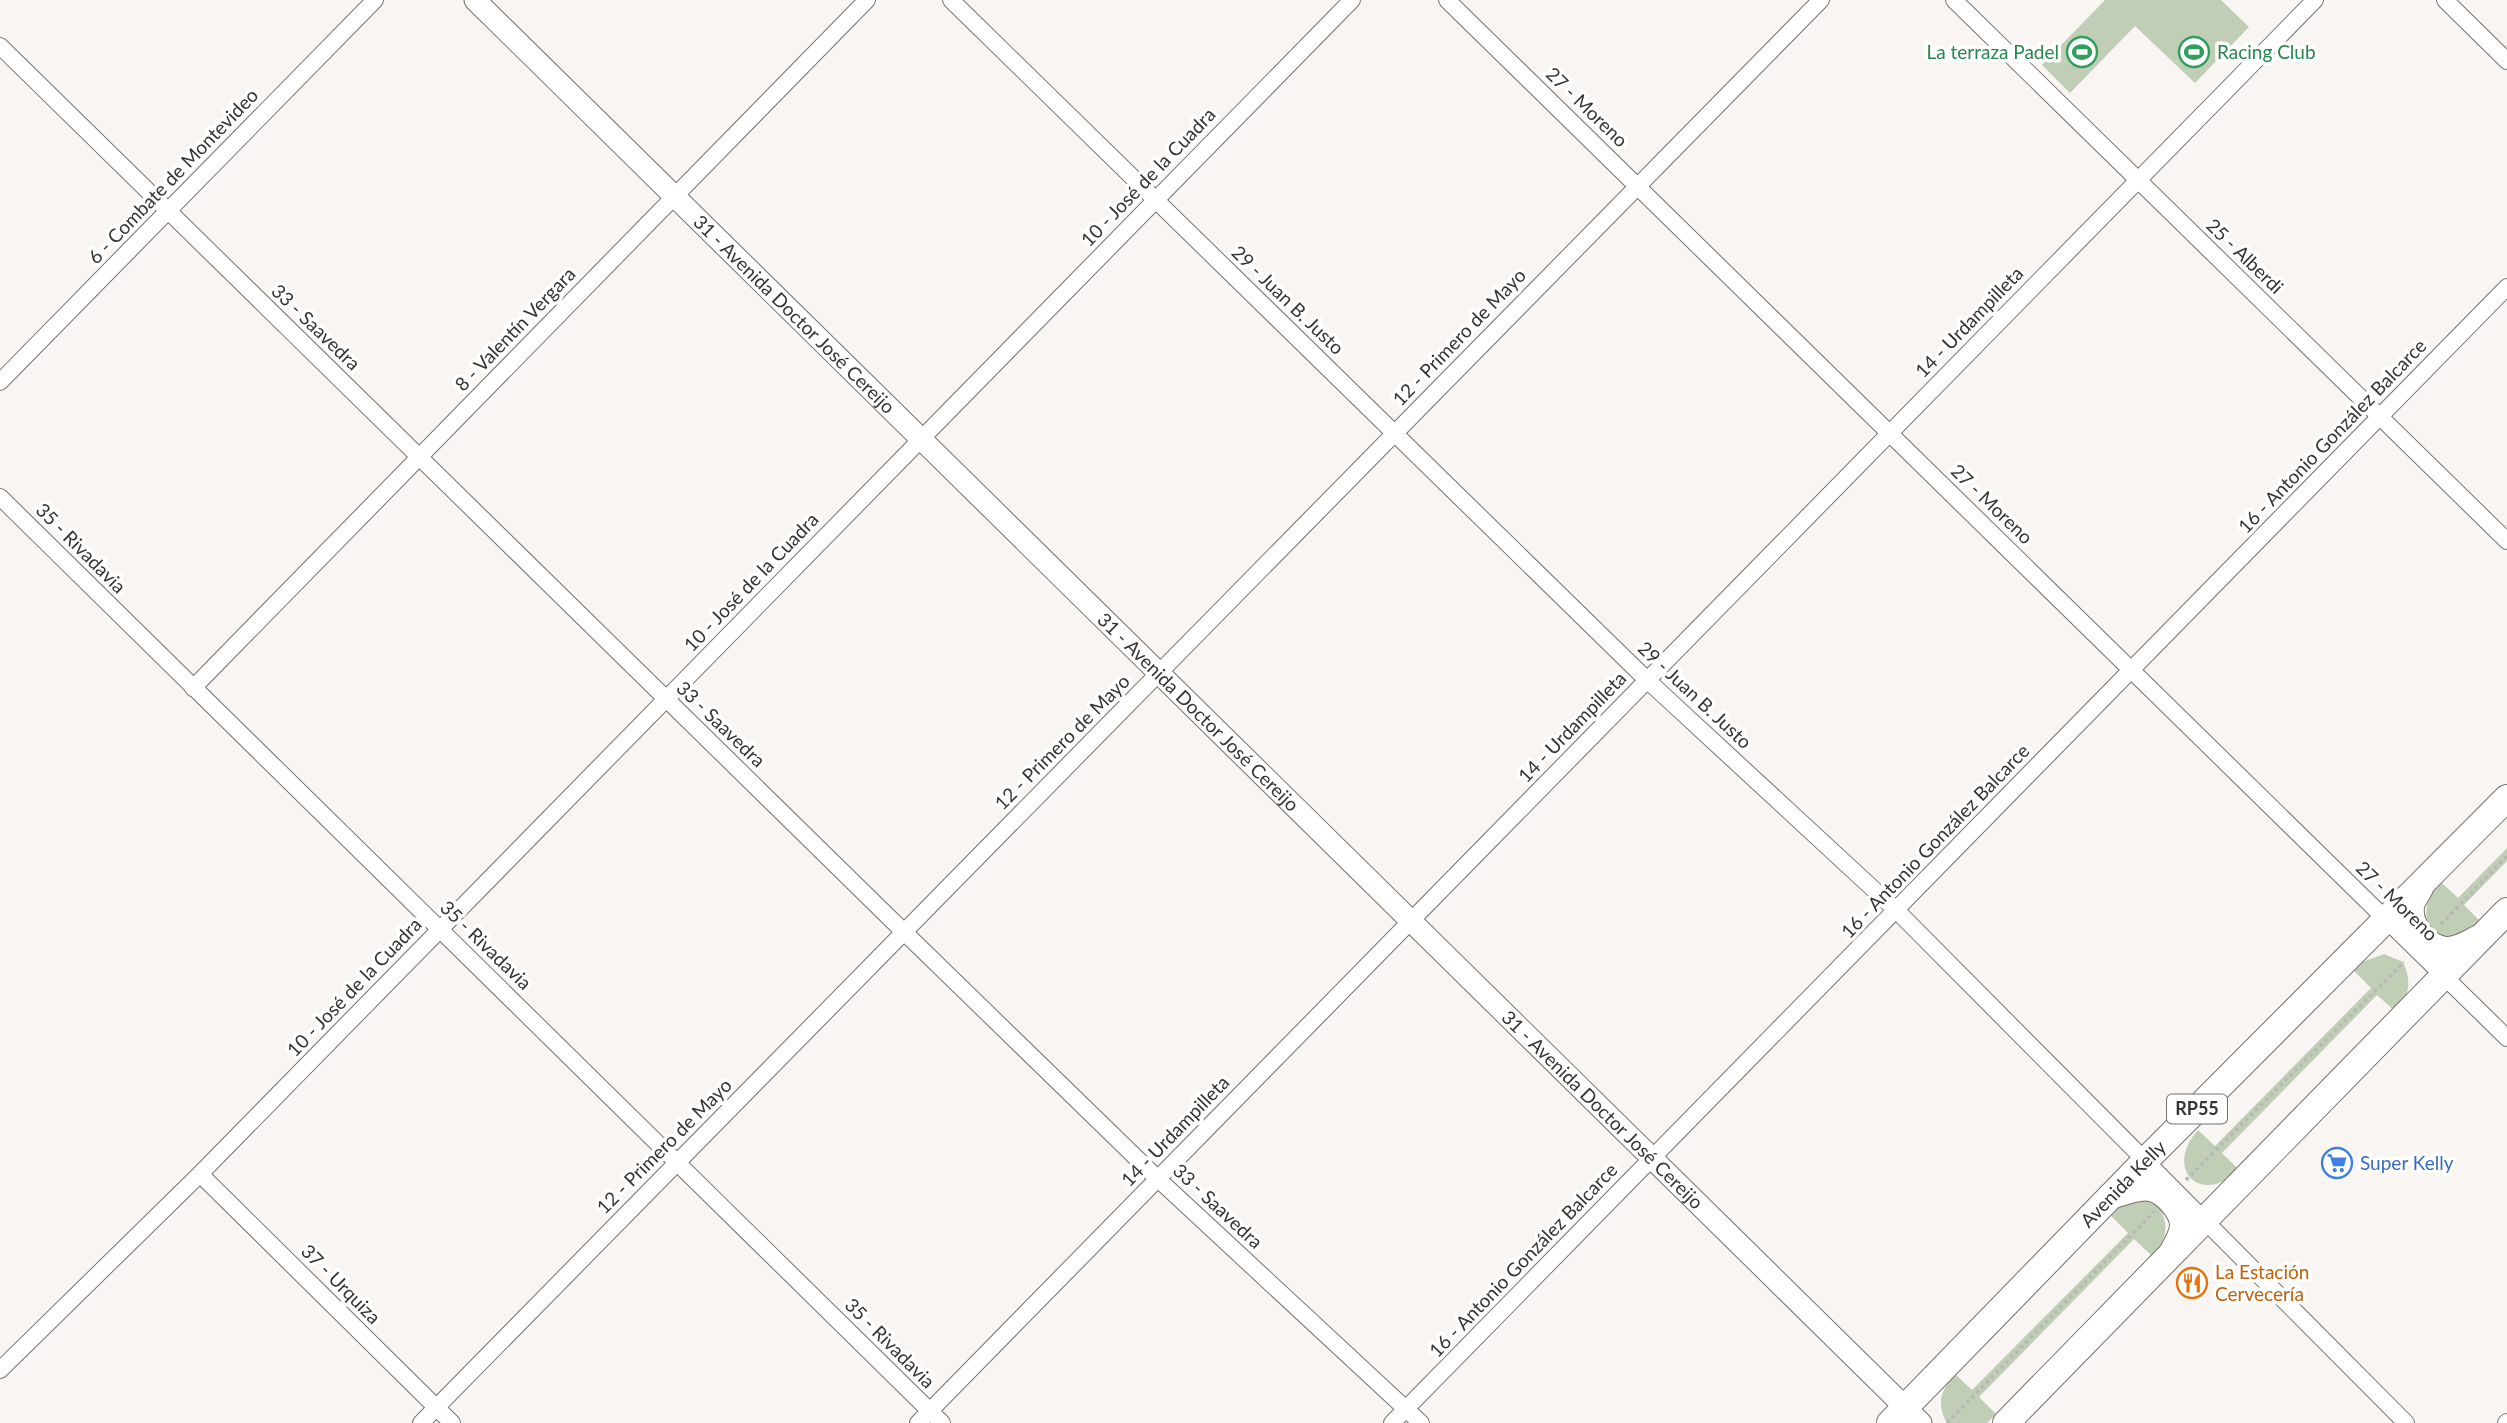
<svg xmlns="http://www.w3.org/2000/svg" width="2507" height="1423" font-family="Lato,sans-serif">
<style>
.green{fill:#c0ceb6}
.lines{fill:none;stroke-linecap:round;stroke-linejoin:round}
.minor-casing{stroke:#757270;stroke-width:18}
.tertiary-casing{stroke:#757270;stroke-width:23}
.primary-casing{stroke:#757270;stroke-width:28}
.path{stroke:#bab7b5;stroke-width:3.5;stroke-dasharray:3.5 3.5;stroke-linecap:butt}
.minor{stroke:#fff;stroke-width:16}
.tertiary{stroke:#fff;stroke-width:21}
.primary{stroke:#fff;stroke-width:26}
.labels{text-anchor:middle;stroke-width:7;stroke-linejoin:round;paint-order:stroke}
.shield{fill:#fff;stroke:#727170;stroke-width:2}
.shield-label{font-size:18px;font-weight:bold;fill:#353433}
.leisure-label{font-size:19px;fill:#27864d;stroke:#fff;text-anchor:end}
.street-label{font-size:19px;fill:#353433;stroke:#fff}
.shop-label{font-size:19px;fill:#366cbe;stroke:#fff;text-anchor:start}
.food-label{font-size:19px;fill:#c56008;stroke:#fff;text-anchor:start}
</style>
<rect width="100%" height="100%" fill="#f8f5f2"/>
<g class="green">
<path d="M2105,0H2221L2249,27L2195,83L2135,26L2070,93L2042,65Z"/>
<path d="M2507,848V861L2464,905L2481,922C2444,958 2404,921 2441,882L2458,898Z"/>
<path d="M2384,954L2403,962C2412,982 2410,996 2395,1011L2377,995L2222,1153L2239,1170C2201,1207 2163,1169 2198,1130L2215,1146L2371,988L2354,971L2362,962Z"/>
<path d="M2141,1199L2160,1207C2169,1227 2167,1241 2152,1256L2134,1239L1979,1397L1996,1414L1987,1423H1947C1936,1404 1941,1390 1955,1374L1972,1390L2128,1233L2111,1216L2119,1207Z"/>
</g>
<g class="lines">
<g class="minor-casing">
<g id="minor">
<path d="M951,0L1647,680L1896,910L2406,1423"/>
<path d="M1447,0L2507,1038"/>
<path d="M1954,0L2507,541"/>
<path d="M2445,0L2507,61"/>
<path d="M0,46L904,932L1158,1179L1421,1423"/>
<path d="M0,382L375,0"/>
<path d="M0,497L942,1423"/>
<path d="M193,688L867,0"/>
<path d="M200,1174L452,1423"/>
<path d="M0,1370L200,1174L1352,0"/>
<path d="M421,1423L1821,0"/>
<path d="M918,1423L2315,0"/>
<path d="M1392,1423L2507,287"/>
<path d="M2506,1423L2507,1422"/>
</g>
</g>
<g class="tertiary-casing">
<g id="tertiary">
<path id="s1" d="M475,0L1921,1423"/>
</g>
</g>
<g class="primary-casing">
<g id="primary">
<path d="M2420,888C2418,892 2414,898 2412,902C2406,921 2422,944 2441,949C2453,953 2466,945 2477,939"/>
<path d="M2111,1196C2123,1192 2142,1184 2154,1189C2160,1191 2168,1197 2172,1202C2188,1221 2185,1230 2173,1251"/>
<path id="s2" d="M1890,1423L2146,1160L2507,798"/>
<path d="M2006,1423L2507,911"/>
</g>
</g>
<g class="path">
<path d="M2441,924L2507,856"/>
<path d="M2186,1180L2404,962"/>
<path d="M1947,1423L2154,1212"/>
</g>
<use href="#minor" class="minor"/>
<use href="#tertiary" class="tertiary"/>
<use href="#primary" class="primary"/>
</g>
<defs>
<g id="stadium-ring" transform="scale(1.575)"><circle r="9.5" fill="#fff" stroke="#2e9e5b" stroke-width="1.5"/><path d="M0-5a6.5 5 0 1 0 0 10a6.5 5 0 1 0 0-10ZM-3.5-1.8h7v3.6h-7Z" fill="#2e9e5b"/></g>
<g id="supermarket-ring" transform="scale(1.575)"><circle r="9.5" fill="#fff" stroke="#3f7fe0" stroke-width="1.5"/><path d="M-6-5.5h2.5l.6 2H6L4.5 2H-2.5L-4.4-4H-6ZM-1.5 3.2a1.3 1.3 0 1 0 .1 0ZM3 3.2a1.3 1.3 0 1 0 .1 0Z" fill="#3f7fe0"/></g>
<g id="restaurant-ring" transform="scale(1.575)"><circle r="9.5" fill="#fff" stroke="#e8710a" stroke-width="1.5"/><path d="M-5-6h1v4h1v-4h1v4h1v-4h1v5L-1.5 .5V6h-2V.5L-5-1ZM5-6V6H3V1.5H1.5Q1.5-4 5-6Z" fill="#e8710a"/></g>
</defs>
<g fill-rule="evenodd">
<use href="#stadium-ring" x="2082" y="52"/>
<use href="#stadium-ring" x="2194" y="52"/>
<use href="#supermarket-ring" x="2337" y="1163"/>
<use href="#restaurant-ring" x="2192" y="1283"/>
</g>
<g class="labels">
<rect class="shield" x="2167" y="1094.5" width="60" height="29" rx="5"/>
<g class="shield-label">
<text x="2197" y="1115">RP55</text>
</g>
<g class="leisure-label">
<text x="2059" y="59">La terraza Padel</text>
<text x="2217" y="59" text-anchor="start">Racing Club</text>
</g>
<g class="street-label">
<text transform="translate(1587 107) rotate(44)" y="7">27 - Moreno</text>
<text transform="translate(173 176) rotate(-46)" y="7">6 - Combate de Montevideo</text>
<text transform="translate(1148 177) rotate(-46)" y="7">10 - José de la Cuadra</text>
<text transform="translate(2245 256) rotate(44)" y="7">25 - Alberdi</text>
<text transform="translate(1288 300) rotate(44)" y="7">29 - Juan B. Justo</text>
<text dy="7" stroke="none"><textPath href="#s1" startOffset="448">31 - Avenida Doctor José Cereijo</textPath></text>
<text transform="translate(1969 322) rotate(-46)" y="7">14 - Urdampilleta</text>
<text transform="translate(316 327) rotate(44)" y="7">33 - Saavedra</text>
<text transform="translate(515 329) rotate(-46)" y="7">8 - Valentín Vergara</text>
<text transform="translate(1459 337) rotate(-46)" y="7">12 - Primero de Mayo</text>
<text transform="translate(2332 436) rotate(-46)" y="7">16 - Antonio González Balcarce</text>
<text transform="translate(1992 504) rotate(44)" y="7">27 - Moreno</text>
<text transform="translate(81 548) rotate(45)" y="7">35 - Rivadavia</text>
<text transform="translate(751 582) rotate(-46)" y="7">10 - José de la Cuadra</text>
<text transform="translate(1695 695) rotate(43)" y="7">29 - Juan B. Justo</text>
<text dy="7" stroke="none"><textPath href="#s1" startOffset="1015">31 - Avenida Doctor José Cereijo</textPath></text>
<text transform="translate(721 724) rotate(44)" y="7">33 - Saavedra</text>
<text transform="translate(1572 727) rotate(-46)" y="7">14 - Urdampilleta</text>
<text transform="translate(1062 742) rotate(-45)" y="7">12 - Primero de Mayo</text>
<text transform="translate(1935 841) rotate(-46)" y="7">16 - Antonio González Balcarce</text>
<text transform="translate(2397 901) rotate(44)" y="7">27 - Moreno</text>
<text transform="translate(486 945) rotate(44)" y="7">35 - Rivadavia</text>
<text transform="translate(354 987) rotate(-46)" y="7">10 - José de la Cuadra</text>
<text dy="7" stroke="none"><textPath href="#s1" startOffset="1582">31 - Avenida Doctor José Cereijo</textPath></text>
<text transform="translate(1175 1131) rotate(-46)" y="7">14 - Urdampilleta</text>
<text transform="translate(664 1146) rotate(-45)" y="7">12 - Primero de Mayo</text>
<text dy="7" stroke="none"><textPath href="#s2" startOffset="334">Avenida Kelly</textPath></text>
<text transform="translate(1218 1206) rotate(43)" y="7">33 - Saavedra</text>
<text transform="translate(1523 1260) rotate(-46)" y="7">16 - Antonio González Balcarce</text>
<text transform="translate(341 1284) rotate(45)" y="7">37 - Urquiza</text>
<text transform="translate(890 1343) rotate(45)" y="7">35 - Rivadavia</text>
</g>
<g class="shop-label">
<text x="2360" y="1170">Super Kelly</text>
</g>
<g class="food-label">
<text x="2215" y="1279">La Estación<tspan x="2215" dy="22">Cervecería</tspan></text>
</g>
</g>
</svg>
